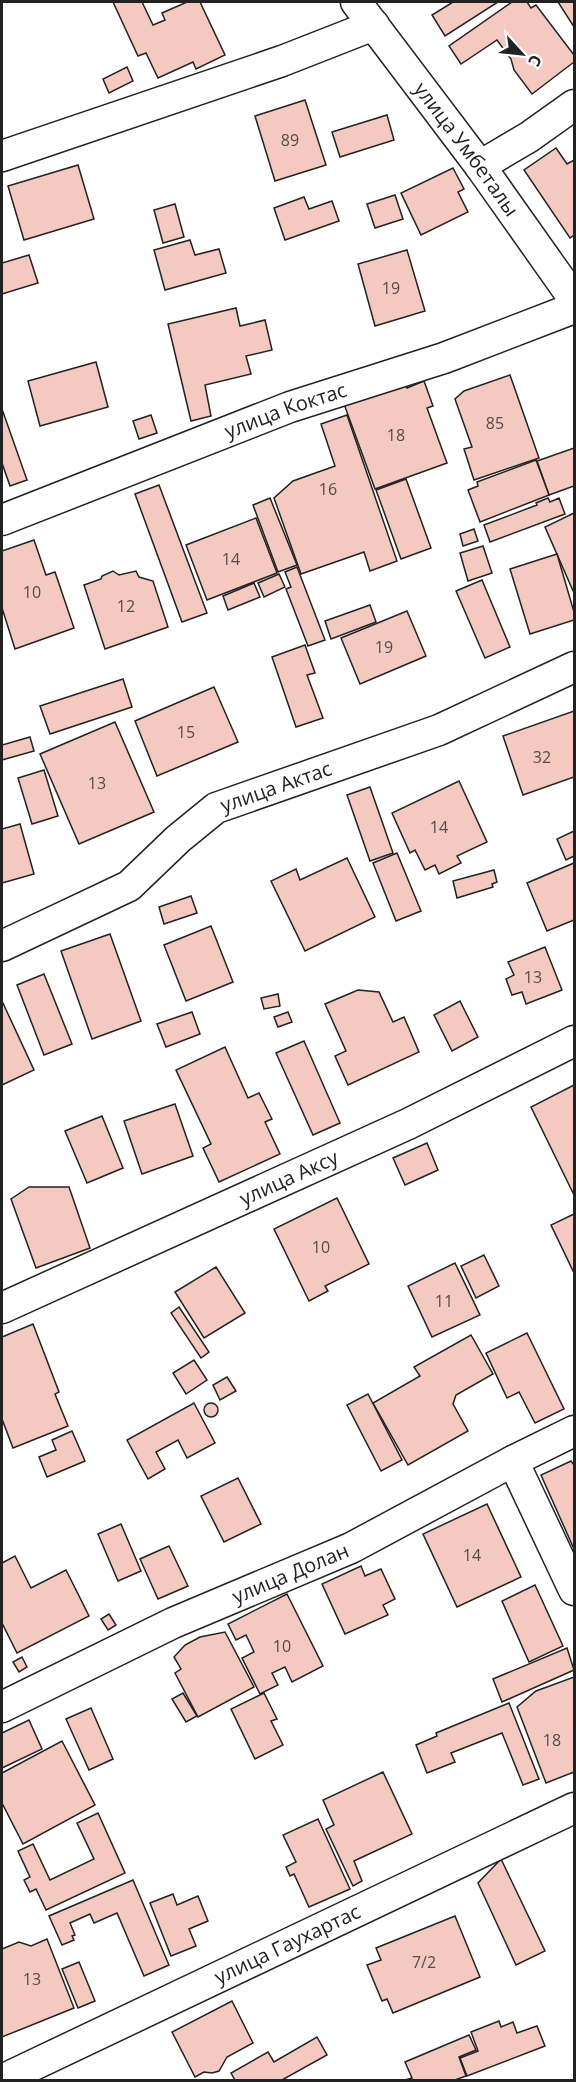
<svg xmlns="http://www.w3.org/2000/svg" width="576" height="2082" font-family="'Open Sans',sans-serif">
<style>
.building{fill:#f3c9c0;stroke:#222;stroke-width:1.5}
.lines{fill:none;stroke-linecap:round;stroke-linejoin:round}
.street-casing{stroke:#222;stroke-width:33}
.street{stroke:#fff;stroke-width:30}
.labels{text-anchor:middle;stroke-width:4.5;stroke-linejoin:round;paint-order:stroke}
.number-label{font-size:16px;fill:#564c4a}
.street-label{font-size:20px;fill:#222;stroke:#fff}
</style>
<rect width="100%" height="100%" fill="#fff"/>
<g class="building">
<path d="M113,2H142L153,25L165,20L162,13L187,2H200L225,55L196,69L193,62L158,78L146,53L138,56Z"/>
<path d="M453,2H498L445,36L432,15Z"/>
<path d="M512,2H527L531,8L536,5L574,55V62L532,94L514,70L511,59L497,40L461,64L449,46Z"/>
<path d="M558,2H574V27Z"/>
<path d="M127,67L133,81L109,93L103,79Z"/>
<path d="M305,100L326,165L275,181L255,116Z"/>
<path d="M387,115L394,140L340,157L332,132Z"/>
<path d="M556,148L567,164L574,160V235L570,238L524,170Z"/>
<path d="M78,165L94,219L24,240L8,186Z"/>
<path d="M453,168L464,189L458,192L468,212L421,235L401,193Z"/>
<path d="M395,195L403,219L375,228L367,204Z"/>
<path d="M304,197L309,209L332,201L339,221L285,240L274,208Z"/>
<path d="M175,204L184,237L163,243L154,210Z"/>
<path d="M190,240L195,255L219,249L226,273L165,290L154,250Z"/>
<path d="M407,250L425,311L375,326L358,264Z"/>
<path d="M29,255L38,283L2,294V263Z"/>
<path d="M236,308L240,326L265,320L272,350L246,356L251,374L205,385L211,416L191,421L168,324Z"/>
<path d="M96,362L108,407L40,426L28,381Z"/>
<path d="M510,375L539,458L474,480L464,449L472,447L455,399L464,391Z"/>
<path d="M404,381L407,388L424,381L433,406L427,408L447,463L375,489L344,404Z"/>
<path d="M2,409L27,480L10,486L2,463Z"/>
<path d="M151,415L157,433L139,439L133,421Z"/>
<path d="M347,415L397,561L370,571L364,552L301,574L274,498L293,481L335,466L321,424Z"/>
<path d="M574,448V486L549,495L537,461Z"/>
<path d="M536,460L549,495L480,522L468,490L478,486L477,482Z"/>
<path d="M406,479L431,548L401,559L376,490Z"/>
<path d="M159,485L207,613L182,622L135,494Z"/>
<path d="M270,498L297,565L278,572L253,505Z"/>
<path d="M548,498L550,502L559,498L565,514L490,542L484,525L537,505L536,503Z"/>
<path d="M574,513V593L545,527Z"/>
<path d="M256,518L277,573L207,600L186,545Z"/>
<path d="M474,529L478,541L463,546L460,534Z"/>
<path d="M34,540L46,575L55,572L74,628L15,649L2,608V551Z"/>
<path d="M483,546L492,573L468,581L460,553Z"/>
<path d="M557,554L574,612V620L530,634L510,569Z"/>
<path d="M297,567L325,640L308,646L286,589L291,587L285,572Z"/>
<path d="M113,571L119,575L136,571L139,577L153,581L168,627L105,649L84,585L101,579L102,576Z"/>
<path d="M279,574L285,587L264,597L258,583Z"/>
<path d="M482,580L510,647L485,658L456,591Z"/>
<path d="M254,583L260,597L228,610L223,596Z"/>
<path d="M370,605L376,622L331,639L325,621Z"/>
<path d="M407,611L426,656L360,684L341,638Z"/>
<path d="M305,645L315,673L307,675L323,718L296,727L272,657Z"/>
<path d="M123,679L132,707L50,734L40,706Z"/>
<path d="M214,687L238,742L157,776L135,721Z"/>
<path d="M574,711V777L523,795L503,736Z"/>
<path d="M115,722L154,812L79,844L40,754Z"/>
<path d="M30,737L34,751L2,760V745Z"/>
<path d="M44,770L58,816L32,824L18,778Z"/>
<path d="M459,781L487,842L457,856L461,863L439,874L435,865L425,870L415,850L410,853L392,813Z"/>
<path d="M370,787L393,853L370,861L347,795Z"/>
<path d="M20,824L34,874L2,883V829Z"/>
<path d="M574,831V856L566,860L557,839Z"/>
<path d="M397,853L421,911L396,921L373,863Z"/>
<path d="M347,858L375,917L305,951L271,881L296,869L300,880Z"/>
<path d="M574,863V920L547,931L527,883Z"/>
<path d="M494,870L497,882L492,884L493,887L457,898L453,881Z"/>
<path d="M191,896L197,913L164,924L159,907Z"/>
<path d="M211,926L233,982L186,1001L164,945Z"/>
<path d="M110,934L141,1021L92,1039L61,951Z"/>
<path d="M545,947L562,990L526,1004L522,992L512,995L506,979L514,975L508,962Z"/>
<path d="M44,974L72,1044L44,1055L17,985Z"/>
<path d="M358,990L379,992L393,1022L404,1017L419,1052L348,1085L335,1056L346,1051L325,1004Z"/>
<path d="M278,994L280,1006L264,1009L261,998Z"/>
<path d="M2,1001L34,1070L2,1085Z"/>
<path d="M460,1001L478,1037L452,1051L434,1015Z"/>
<path d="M192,1012L200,1034L166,1047L157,1024Z"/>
<path d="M288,1012L292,1022L278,1027L274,1017Z"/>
<path d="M304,1041L340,1123L313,1135L276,1053Z"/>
<path d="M225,1047L248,1098L259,1093L272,1119L265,1122L280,1154L219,1182L203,1148L211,1144L176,1070Z"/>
<path d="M574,1085V1195L531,1107Z"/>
<path d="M175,1104L193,1156L142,1174L124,1121Z"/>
<path d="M102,1116L123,1168L87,1183L65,1131Z"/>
<path d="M427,1143L438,1170L405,1185L393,1158Z"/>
<path d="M29,1187H69L90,1248L36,1268L11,1199Z"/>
<path d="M337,1198L369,1264L325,1286L328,1291L309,1301L274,1229Z"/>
<path d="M574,1214V1273L551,1225Z"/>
<path d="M484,1255L499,1286L476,1298L461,1266Z"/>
<path d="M455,1263L480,1315L432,1337L408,1286Z"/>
<path d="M216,1267L245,1313L204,1338L175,1292Z"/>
<path d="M179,1307L209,1352L201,1358L171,1313Z"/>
<path d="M33,1324L59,1392L55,1394L68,1426L13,1448L2,1419V1337Z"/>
<path d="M527,1333L564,1409L535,1423L519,1392L507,1398L486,1353Z"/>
<path d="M471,1335L493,1374L456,1395L453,1404L468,1431L408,1465L373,1403L420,1376L414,1367Z"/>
<path d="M194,1360L207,1380L186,1394L173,1373Z"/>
<path d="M227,1377L236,1391L220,1400L213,1385Z"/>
<path d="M368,1394L402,1460L381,1471L347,1405Z"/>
<circle cx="211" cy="1410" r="7"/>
<path d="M194,1403L215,1443L187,1458L178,1440L156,1452L165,1469L148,1479L127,1440Z"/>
<path d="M72,1431L85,1461L47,1477L39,1457L56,1450L52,1440Z"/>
<path d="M571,1461L574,1465V1549L541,1475Z"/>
<path d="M238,1478L261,1524L224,1542L201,1496Z"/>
<path d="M487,1504L521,1577L457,1607L423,1534Z"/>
<path d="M121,1524L141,1571L118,1581L98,1534Z"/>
<path d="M169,1546L188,1586L158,1599L140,1559Z"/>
<path d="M15,1556L31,1588L66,1570L89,1616L17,1653L2,1623V1563Z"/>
<path d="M361,1566L365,1576L381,1569L395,1599L383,1605L388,1615L345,1634L322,1584Z"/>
<path d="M535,1585L563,1646L529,1662L502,1601Z"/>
<path d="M287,1594L323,1666L292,1682L285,1667L272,1673L278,1685L260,1694L242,1658L254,1652L246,1635L236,1640L228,1624Z"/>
<path d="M109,1614L116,1625L108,1630L101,1619Z"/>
<path d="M225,1632L254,1687L198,1717L175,1673L181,1669L174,1657L185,1645L200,1637Z"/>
<path d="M567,1648L574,1670L502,1702L493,1679Z"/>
<path d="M22,1657L27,1667L19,1672L13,1662Z"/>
<path d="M574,1677V1772L546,1783L517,1707L536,1691Z"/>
<path d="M183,1693L197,1716L186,1722L172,1699Z"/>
<path d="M264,1693L277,1719L271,1721L283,1745L255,1759L231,1709Z"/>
<path d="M509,1703L539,1779L523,1785L502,1733L451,1753L455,1762L427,1773L416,1745L437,1736L436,1733Z"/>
<path d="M91,1708L113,1759L89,1770L66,1719Z"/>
<path d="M29,1720L42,1749L2,1768V1733Z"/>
<path d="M62,1741L95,1805L23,1844L2,1803V1773Z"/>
<path d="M383,1772L412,1834L354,1861L362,1881L353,1886L326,1829L334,1825L323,1800Z"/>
<path d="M98,1813L125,1873L46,1910L36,1889L30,1892L24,1880L30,1877L18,1851L33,1844L50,1880L94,1859L77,1823Z"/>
<path d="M318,1819L350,1889L309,1907L294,1874L290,1876L286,1867L296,1862L283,1835Z"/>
<path d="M501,1859L545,1951L516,1965L478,1883Z"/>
<path d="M133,1880L169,1965L144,1976L117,1913L94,1923L90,1914L70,1923L75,1935L72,1936L74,1940L62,1945L49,1916Z"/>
<path d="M173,1894L177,1905L198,1896L208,1921L189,1929L196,1946L171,1956L150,1903Z"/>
<path d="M455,1916L480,1977L393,2013L387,1999L382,2001L367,1965L381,1960L376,1948Z"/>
<path d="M47,1939L74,2008L2,2037V1949L19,1942L31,1946Z"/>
<path d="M79,1962L95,2001L78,2008L62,1969Z"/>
<path d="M232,2001L253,2043L227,2057L219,2071L212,2073L204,2072L195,2077L172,2032Z"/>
<path d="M499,2021L501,2027L513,2022L517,2033L537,2026L545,2046L467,2076L460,2058L478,2051L471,2032Z"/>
<path d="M469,2035L476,2050L459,2057L466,2076L455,2080H405L412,2078L405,2062Z"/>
<path d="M317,2037L327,2055L282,2080H235L231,2073L268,2052L274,2062Z"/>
</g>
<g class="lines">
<g class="street-casing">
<g id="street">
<path id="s1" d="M356,2L480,166L574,299"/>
<path d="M2,156L282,61L374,25"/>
<path d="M480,166L529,137L574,105"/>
<path id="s2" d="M2,520L290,407L444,358L574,308"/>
<path id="s3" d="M2,946L129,886L178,839L216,808L439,730L574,667"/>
<path id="s4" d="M2,1308L408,1124L574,1041"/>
<path d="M513,1461L574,1590"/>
<path id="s5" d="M2,1707L173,1623L351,1548L513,1461L574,1431"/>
<path id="s6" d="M2,2080L574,1808"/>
</g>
</g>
<use href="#street" class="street"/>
</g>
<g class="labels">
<g class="number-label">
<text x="290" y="146">89</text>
<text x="391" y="294">19</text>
<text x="495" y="429">85</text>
<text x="396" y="441">18</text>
<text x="328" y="495">16</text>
<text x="231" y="565">14</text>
<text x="32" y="598">10</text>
<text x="126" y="612">12</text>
<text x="384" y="653">19</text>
<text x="186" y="738">15</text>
<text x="542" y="763">32</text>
<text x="97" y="789">13</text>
<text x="439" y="833">14</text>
<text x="533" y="983">13</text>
<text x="321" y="1253">10</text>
<text x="444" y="1307">11</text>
<text x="472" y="1561">14</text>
<text x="282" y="1652">10</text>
<text x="552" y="1746">18</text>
<text x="424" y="1968">7/2</text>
<text x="32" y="1985">13</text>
</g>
<g class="street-label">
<text dy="7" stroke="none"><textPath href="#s1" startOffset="184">улица Умбеталы</textPath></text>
<text dy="7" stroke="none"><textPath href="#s2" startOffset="304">улица Коктас</textPath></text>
<text dy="7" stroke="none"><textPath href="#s3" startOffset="321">улица Актас</textPath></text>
<text dy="7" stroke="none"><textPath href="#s4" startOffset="315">улица Аксу</textPath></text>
<text dy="7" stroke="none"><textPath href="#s5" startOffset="318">улица Долан</textPath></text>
<text dy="7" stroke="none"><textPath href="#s6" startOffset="316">улица Гаухартас</textPath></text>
</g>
</g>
<rect width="576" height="2082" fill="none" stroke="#222222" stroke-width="6"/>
<g transform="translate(522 54) rotate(117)" stroke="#ffffff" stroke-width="4.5" paint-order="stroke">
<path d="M0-4.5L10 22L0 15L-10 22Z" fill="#222222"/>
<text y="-9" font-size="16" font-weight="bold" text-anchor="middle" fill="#222222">С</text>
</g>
</svg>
